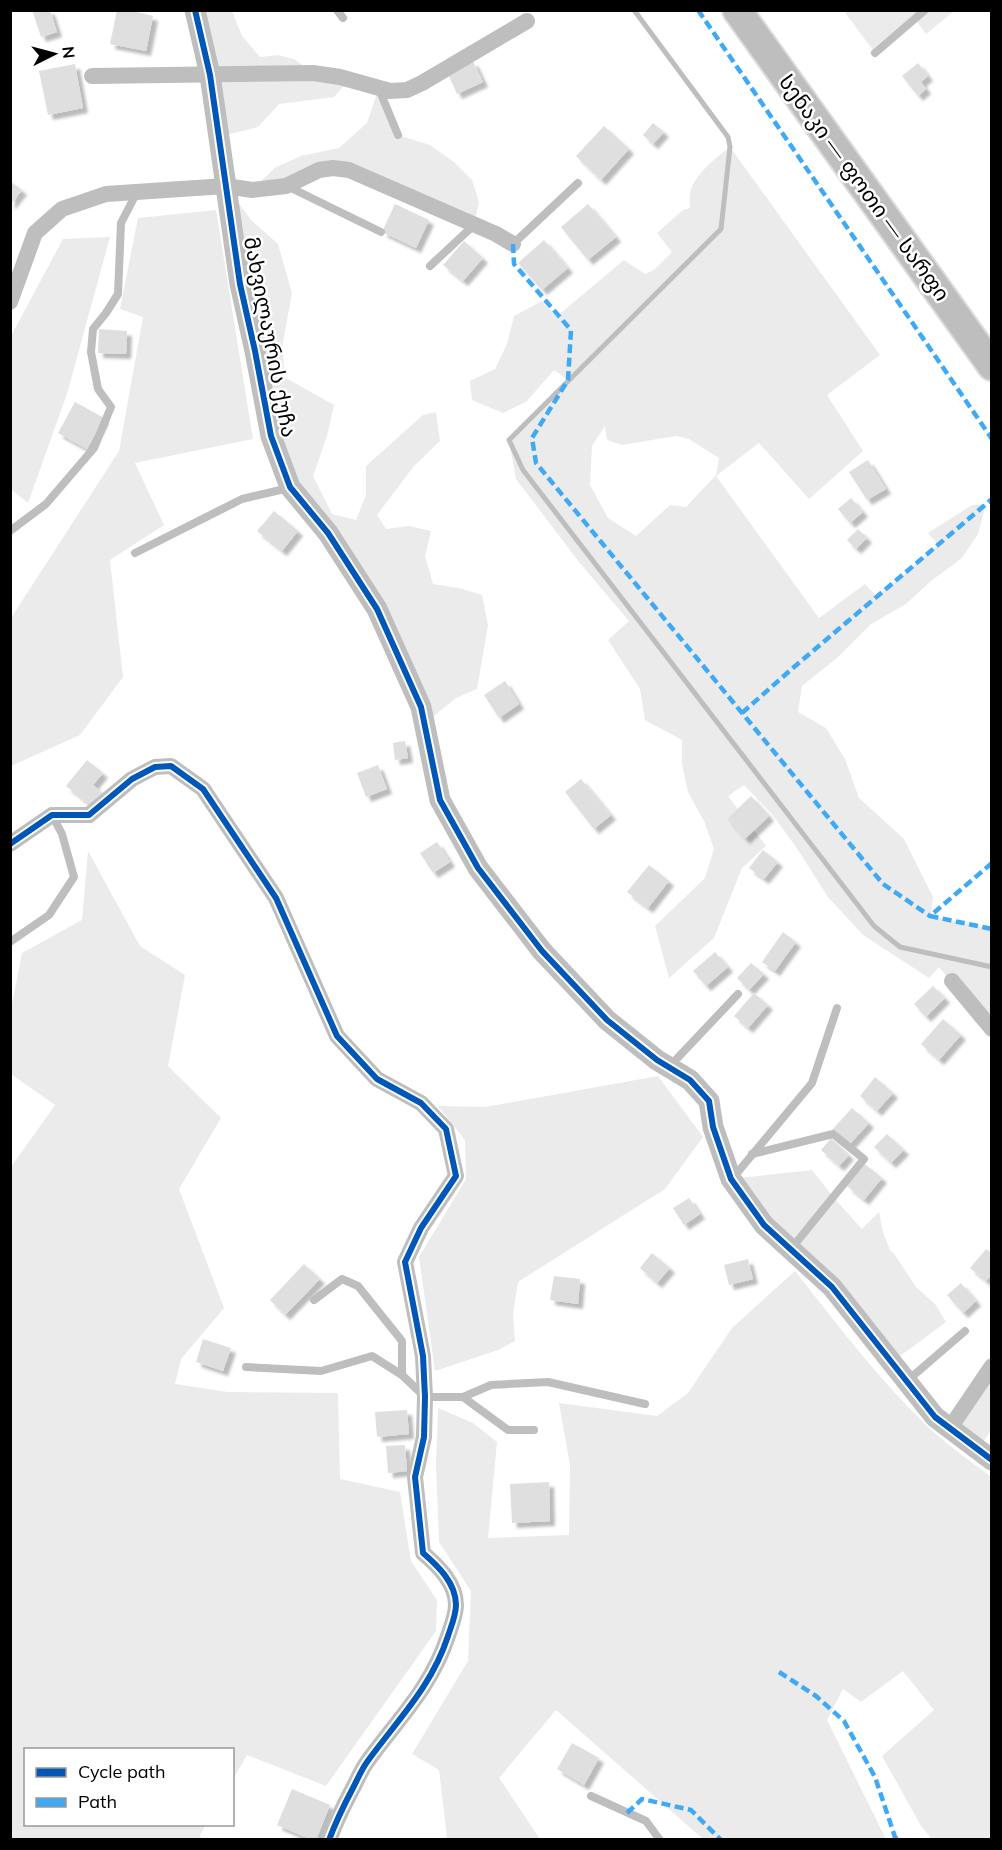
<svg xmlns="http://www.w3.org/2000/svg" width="1002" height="1850" font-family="Mulish,'Noto Sans Georgian',sans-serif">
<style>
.green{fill:#ebebeb;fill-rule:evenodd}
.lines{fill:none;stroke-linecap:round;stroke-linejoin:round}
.stream{stroke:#bebebe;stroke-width:5}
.building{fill:#dfdfdf;filter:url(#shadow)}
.trunk-casing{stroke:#dbdbdb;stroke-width:32}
.service{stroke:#bebebe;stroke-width:8}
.minor{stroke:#bebebe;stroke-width:16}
.tertiary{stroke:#bebebe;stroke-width:21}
.trunk{stroke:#bebebe;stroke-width:28}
.quiet{stroke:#3fa9f5;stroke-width:4.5;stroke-dasharray:9 4.5;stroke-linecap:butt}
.cycleway-casing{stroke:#fff;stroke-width:10}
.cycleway{stroke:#0057b8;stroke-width:6}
.labels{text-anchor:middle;stroke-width:5;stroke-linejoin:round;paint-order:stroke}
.street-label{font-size:21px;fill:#000;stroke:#fff}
</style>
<defs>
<filter id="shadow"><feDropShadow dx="5" dy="5" stdDeviation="1.5" flood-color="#0004"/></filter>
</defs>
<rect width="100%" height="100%" fill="#fff"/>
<g class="green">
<path d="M195,11H232L242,36L260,57L278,55L294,59L313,73L349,80L334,97L279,104L258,127L218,137Z"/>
<path d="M844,11H918L874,48L875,53Z"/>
<path d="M925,11H954L926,34L915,19Z"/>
<path d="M379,88L398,135L430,145L454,162L472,180L479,202L474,225L349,170L252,190L276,167L301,156L339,148L367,123Z"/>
<path d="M730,147L880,355L827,395L863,451L809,499L759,443L716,476L819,618L865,584L877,597L938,545L928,533L972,505L986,504L978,534L962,558L931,581L906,604L871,624L837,658L802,686L798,712L826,728L845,759L859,798L904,839L933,897L931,916L991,929V1029L939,967L929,978L863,935L828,897L796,847L772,814L744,785L728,796L766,846L742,868L714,938L669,978L655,926L705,878L714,849L704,821L688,792L682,764V740L645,720L640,689L608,640L629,621L579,562L516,479L509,440L568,380L554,370L526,402L503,413L472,400L470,381L495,369L507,344L514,316L542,301L556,317L624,260L645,274L654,270L672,252L657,233L683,210L690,208C690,204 689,198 690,194C693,175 716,158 730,147ZM605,426L607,440L622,445L676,436L689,439L719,458L716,475L686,507L670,505L636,536L608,518L590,485L592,446Z"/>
<path d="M226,186L251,220L278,244L292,293L283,342L284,377L334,405L327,436L313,476L332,514L356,520L366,495V466L423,415L436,412L440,441L414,466L377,515L386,529L409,526L431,531L425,556L433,584L459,588L482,595L488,625L477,689L456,698L425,723L377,609L290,487Z"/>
<path d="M216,210L253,439L135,463L164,525L110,560L123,677L80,735L11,766V618L119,451L143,317L120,309L138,218Z"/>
<path d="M110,237L67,394L28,503L11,489V336L63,239Z"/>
<path d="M88,851L140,946L185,975L168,1066L221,1118L179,1189L224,1308L181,1359L175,1384L228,1392L338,1393L340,1479L400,1492L411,1561L437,1600L436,1631L326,1786L247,1755L233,1779L232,1750H26V1824L206,1825L200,1835L201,1839H11V1167L55,1105L11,1074V1010L22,953L82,920Z"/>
<path d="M658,1076L703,1137L665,1189L518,1282L513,1314L515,1341L498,1350L435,1371L419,1257L466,1179L465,1140L438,1106L485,1107Z"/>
<path d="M812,1170L834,1198L862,1229L879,1212L883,1232L890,1250L895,1255L916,1287L935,1304L946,1322L892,1362L731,1179Z"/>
<path d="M795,1271C836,1323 876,1376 923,1422C944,1443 968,1459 991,1477V1839H932L921,1826L882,1756L934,1710L903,1671L861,1702L843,1689L827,1720L886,1839H703L556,1710L499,1778L540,1839H444L447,1837L439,1770L412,1754L468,1661L471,1591L439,1542L436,1465L438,1408L473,1423L497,1442L488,1538L569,1535L570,1465L559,1403L657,1416L688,1393L732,1328Z"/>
<path d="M991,1366V1430L978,1450L950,1428Z"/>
</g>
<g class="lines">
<path class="stream" d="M634,10L728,137L730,147L721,229L509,440L523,470L874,926L900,947L992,967"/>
</g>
<g class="building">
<path d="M32,10H50L57,32L41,37Z"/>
<path d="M117,10H129L153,16L146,51L110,44Z"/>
<path d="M473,61L483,82L457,94L448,74Z"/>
<path d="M918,63L928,76L921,82L926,89L918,96L902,76Z"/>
<path d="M75,64L83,108L48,115L39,71Z"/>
<path d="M653,123L664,132L653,144L643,135Z"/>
<path d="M604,126L629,149L601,180L576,156Z"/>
<path d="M10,181L22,190L10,205Z"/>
<path d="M395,204L429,220L416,248L382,232Z"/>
<path d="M588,204L616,237L588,260L561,227Z"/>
<path d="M544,240L568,268L542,290L518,263Z"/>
<path d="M464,241L483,258L463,281L443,265Z"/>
<path d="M99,329L127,331L126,354L98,353Z"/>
<path d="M75,402L104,418L87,449L58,433Z"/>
<path d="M868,460L886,489L867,500L849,472Z"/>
<path d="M851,498L863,512L850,523L838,509Z"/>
<path d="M274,511L298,531L282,551L257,531Z"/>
<path d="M858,529L867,538L856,549L847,540Z"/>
<path d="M505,681L519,704L499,718L484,695Z"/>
<path d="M405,741L408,758L395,760L393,743Z"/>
<path d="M87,760L103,773L93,785L104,794L94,808L66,786Z"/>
<path d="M378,765L387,789L366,797L357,773Z"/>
<path d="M581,779L611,815L594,829L565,792Z"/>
<path d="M751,796L769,816L745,839L727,819Z"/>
<path d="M437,842L450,862L433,873L420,853Z"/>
<path d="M763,850L778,862L764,879L749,868Z"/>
<path d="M649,865L669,881L648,908L627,892Z"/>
<path d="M783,932L796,942L775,971L762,962Z"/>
<path d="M715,952L728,967L706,986L693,971Z"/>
<path d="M751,963L764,974L749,990L737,978Z"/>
<path d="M933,986L945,998L926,1017L914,1004Z"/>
<path d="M754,993L768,1005L748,1028L734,1016Z"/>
<path d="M943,1019L961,1035L939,1060L921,1044Z"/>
<path d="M875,1077L893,1093L877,1111L860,1096Z"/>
<path d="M852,1108L869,1123L848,1146L831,1131Z"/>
<path d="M887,1134L904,1150L891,1163L874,1147Z"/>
<path d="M831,1138L849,1155L839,1166L821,1150Z"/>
<path d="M865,1164L882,1178L864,1200L847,1186Z"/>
<path d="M689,1198L700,1214L684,1225L673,1208Z"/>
<path d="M986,1249L992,1253V1274L986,1281L970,1268Z"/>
<path d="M652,1253L670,1268L657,1283L640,1268Z"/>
<path d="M748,1259L753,1279L729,1285L724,1265Z"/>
<path d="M304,1264L320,1279L285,1315L270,1300Z"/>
<path d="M554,1276L580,1279L578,1304L550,1300Z"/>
<path d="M961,1283L976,1301L963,1313L947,1295Z"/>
<path d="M203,1339L231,1348L223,1371L196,1362Z"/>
<path d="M407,1410L409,1434L377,1437L375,1412Z"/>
<path d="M405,1445L407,1471L388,1473L386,1446Z"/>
<path d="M549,1482L550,1521L512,1523L510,1484Z"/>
<path d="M572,1743L599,1758L584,1785L557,1769Z"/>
<path d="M292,1789L330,1805L316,1840H312L277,1825Z"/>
</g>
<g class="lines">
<g class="trunk-casing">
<path id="trunk" d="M737,10L992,366"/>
</g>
<g class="service">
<path d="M337,10L343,18"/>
<path d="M875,53L925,10"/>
<path d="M379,89L398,135"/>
<path d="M287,186L381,232"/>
<path d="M513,244L578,183"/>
<path d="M430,266L474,225"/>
<path d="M10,531L46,504L94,448L111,407L98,389L91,352L93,329L106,313L118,294L121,223L137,192"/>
<path d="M135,553L242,499L289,488"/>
<path d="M10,942L49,915L74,877L62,834L52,815"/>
<path d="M669,1067L738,994"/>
<path d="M752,1154L833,1134L864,1159L791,1249"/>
<path d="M732,1179L812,1083L837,1008"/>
<path d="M314,1300L342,1279L358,1286L402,1341V1375"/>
<path d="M246,1367L321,1371L372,1356L402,1375L425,1397H463L508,1430H534"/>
<path d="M907,1381L965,1331"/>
<path d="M463,1397L491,1385L548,1382L645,1404"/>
<path d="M591,1796L646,1821L660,1840"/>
</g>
<g class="minor">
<path d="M92,76L313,73L340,77L390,91L407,90L422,83L527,21"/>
<path d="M10,302L35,233L62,209L106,194L226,186L252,190L286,186L319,170L333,168L349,170L496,234L513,244"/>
<path d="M10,844L52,815H89L132,779L155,767L171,766L203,789L276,898L337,1036L377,1079L421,1103L446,1129L456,1176L421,1228L405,1262L423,1356L425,1397L424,1437L415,1477L423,1553C438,1566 456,1583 456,1605C456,1615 451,1627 448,1636C431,1688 398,1719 367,1762C362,1769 358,1778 354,1786C345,1803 336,1821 329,1840"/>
<path d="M952,981L992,1029"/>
<path d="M950,1428L992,1366"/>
</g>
<path class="tertiary" d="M195,10L210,75L240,284L255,351L271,436L290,487L328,533L377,609L421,707L440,800L478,868L542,951L607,1020L657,1060L690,1080L709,1101L713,1127L731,1179L764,1225L832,1287L935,1417L992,1460"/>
<use href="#trunk" class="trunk"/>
<g class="quiet">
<path d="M698,10L992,439"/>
<path d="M513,244L514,264L571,330L568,380L532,438L536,463L883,884L930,916"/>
<path d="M742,713L794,667L992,499"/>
<path d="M992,863L930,916L992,929"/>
<path d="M779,1672L816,1696L844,1721L875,1777L895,1837L898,1840"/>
<path d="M627,1813L642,1799L691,1810L721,1840"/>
</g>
<g class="cycleway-casing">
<g id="cycleway">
<path d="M195,10L210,75L240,284L255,351L271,436L290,487L328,533L377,609L421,707L440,800L478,868L542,951L607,1020L657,1060L690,1080L709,1101L713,1127L731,1179L764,1225L832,1287L935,1417L992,1460"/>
<path d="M10,844L52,815H89L132,779L155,767L171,766L203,789L276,898L337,1036L377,1079L421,1103L446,1129L456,1176L421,1228L405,1262L423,1356L425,1397L424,1437L415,1477L423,1553C438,1566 456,1583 456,1605C456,1615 451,1627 448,1636C431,1688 398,1719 367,1762C362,1769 358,1778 354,1786C345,1803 336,1821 329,1840"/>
</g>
</g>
<use href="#cycleway" class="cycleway"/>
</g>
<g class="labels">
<g class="street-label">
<text transform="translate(864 188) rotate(54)" y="7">სენაკი — ფოთი — სარფი</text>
<text transform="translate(270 337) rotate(79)" y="7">მახვილაურის ქუჩა</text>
</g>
</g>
<rect width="1002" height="1850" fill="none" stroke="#000000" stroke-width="24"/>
<rect x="24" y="1748" width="210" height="78" fill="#ffffff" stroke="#999999" stroke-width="1.5"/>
<rect x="36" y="1768" width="30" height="9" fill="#0057b8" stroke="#999999" stroke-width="1.5"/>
<text x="78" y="1778" font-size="18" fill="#000000">Cycle path</text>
<rect x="36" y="1798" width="30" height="9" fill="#3fa9f5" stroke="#999999" stroke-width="1.5"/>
<text x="78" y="1808" font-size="18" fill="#000000">Path</text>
<g transform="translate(54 54) rotate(84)" stroke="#ffffff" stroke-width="4.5" paint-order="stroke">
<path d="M0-4.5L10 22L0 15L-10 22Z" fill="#000000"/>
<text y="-9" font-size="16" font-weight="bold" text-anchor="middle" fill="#000000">N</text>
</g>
</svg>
